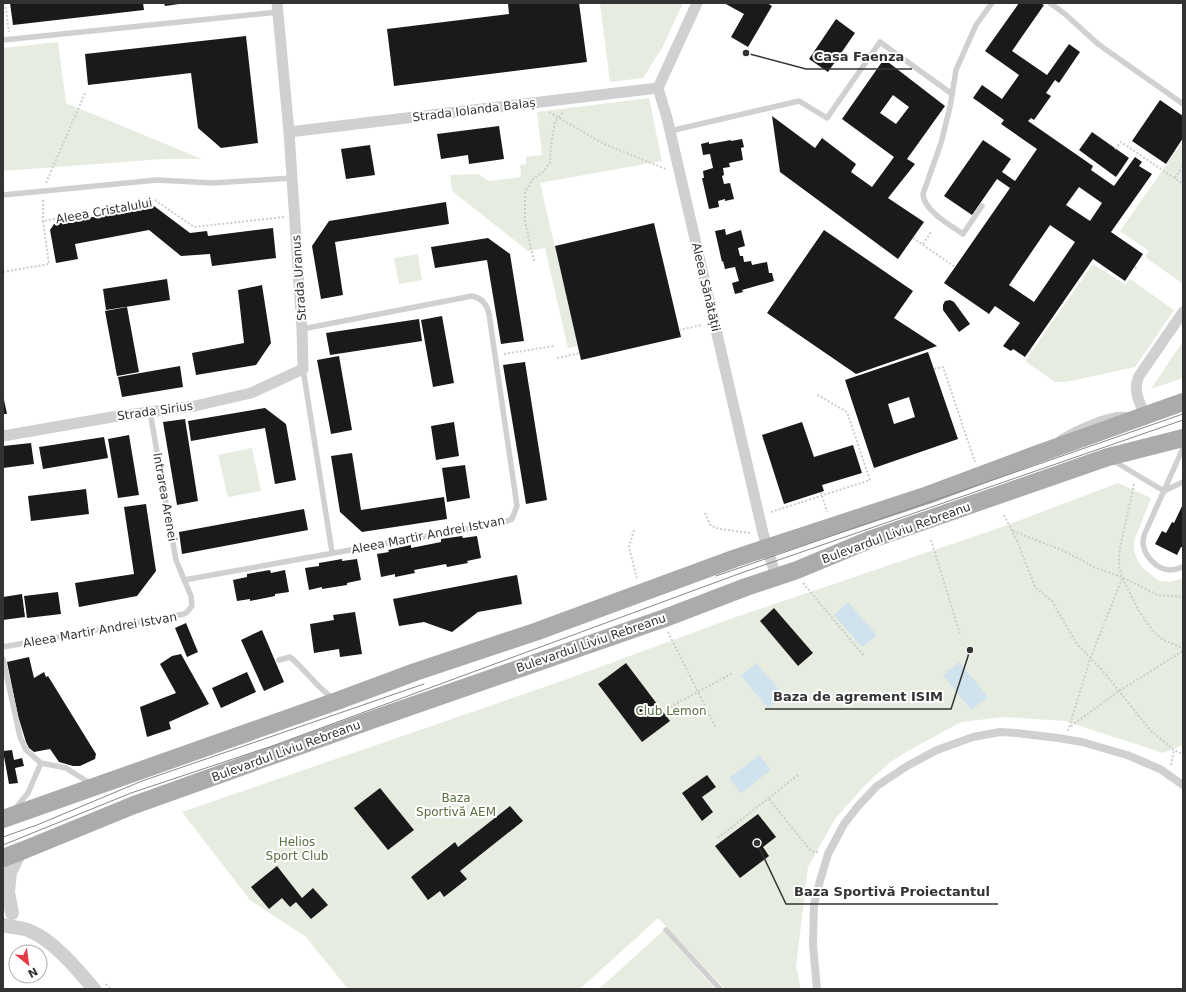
<svg xmlns="http://www.w3.org/2000/svg" width="1186" height="992" font-family="'DejaVu Sans',sans-serif">
<style>
.green{fill:#e6ecdf}
.water{fill:#cfe2ee}
.building{fill:#1a1a1a;fill-rule:evenodd}
.lines{fill:none;stroke-linecap:round;stroke-linejoin:round}
.path{stroke:#cdcdcd;stroke-width:2;stroke-dasharray:2 2;stroke-linecap:butt}
.service{stroke:#d0d0d0;stroke-width:5.5}
.pedestrian{stroke:#d0d0d0;stroke-width:8}
.minor{stroke:#d0d0d0;stroke-width:11}
.tertiary{stroke:#d0d0d0;stroke-width:14}
.primary{stroke:#ababab;stroke-width:18}
.tram{stroke:#888;stroke-width:1}
.labels{text-anchor:middle;stroke-width:4;stroke-linejoin:round;paint-order:stroke}
.street-label{font-size:12px;fill:#333;stroke:#fff}
.park-label{font-size:12px;fill:#56703f;stroke:#fff}
.leader{fill:none;stroke:#333;stroke-width:1.5}
.callout-dot{fill:#333;stroke:#fff;stroke-width:1.5}
.callout-label{font-size:13px;text-anchor:middle;font-weight:bold;fill:#333;stroke:#fff;stroke-width:4;stroke-linejoin:round;paint-order:stroke}
</style>
<rect width="100%" height="100%" fill="#fff"/>
<g class="green">
<path d="M600,3H683L662,48L643,78L610,82Z"/>
<path d="M58,42L66,103L202,159H163L3,171V48Z"/>
<path d="M649,98L662,161L540,183L578,346L568,348L545,248L528,251L452,191L450,175L478,174L489,181L521,177L520,165L526,164V157L542,155L537,112Z"/>
<path d="M1183,141V284L1145,257L1149,251L1120,231Z"/>
<path d="M418,254L422,280L399,284L394,258Z"/>
<path d="M1093,264L1126,285L1130,279L1174,310L1135,367L1066,382H1055L1025,361Z"/>
<path d="M1183,341V378L1151,389Z"/>
<path d="M252,448L261,491L228,497L218,455Z"/>
<path d="M1118,483L1151,498L1134,541V552L1138,561L1144,569L1159,581L1170,582L1183,578V745L1163,753L1065,721L1004,717L961,722L906,752L889,763L865,785L835,819L808,867L796,967L801,989H725L658,918L580,989H348L306,937L250,900L182,812L562,681L730,619L1002,527Z"/>
<path d="M663,931L715,989H599Z"/>
</g>
<g class="water">
<path d="M848,602L877,635L862,647L834,615Z"/>
<path d="M959,662L988,697L971,710L943,675Z"/>
<path d="M756,663L784,695L768,708L741,676Z"/>
<path d="M759,755L771,770L741,793L729,778Z"/>
</g>
<g class="building">
<path d="M10,3H143L144,10L13,25Z"/>
<path d="M164,3H179V4L165,6Z"/>
<path d="M508,3H579L587,62L394,86L387,29L509,14Z"/>
<path d="M724,3H767L772,6L748,47L731,37L744,14Z"/>
<path d="M1019,3H1040L1044,5L1012,51L1047,75L1069,44L1080,52L1059,83L1055,80L1046,93L1051,96L1034,120L1031,118L1028,121L1093,166L1091,170L1114,186L1135,157L1142,162L1139,166L1152,174L1111,232L1143,254L1125,281L1093,259L1025,357L1013,349L1011,351L1003,346L1020,323L995,306L989,314L944,283L1010,188L997,179L972,215L944,196L983,140L1011,159L1002,172L1015,181L1037,149L1001,124L1004,120L973,98L982,85L1002,99L1019,75L985,51ZM1079,187L1102,203L1090,221L1066,205ZM1050,225L1075,242L1034,302L1009,285Z"/>
<path d="M836,19L855,33L828,72L809,59Z"/>
<path d="M246,36L258,143L221,148L198,128L191,73L88,85L85,54Z"/>
<path d="M884,59L945,106L907,159L915,164L888,198L924,222L898,259L780,172L772,116L815,148L822,138L856,164L851,172L872,187L894,157L842,119ZM893,95L909,107L896,124L880,113Z"/>
<path d="M1160,100L1183,116V138L1166,164L1132,141Z"/>
<path d="M499,126L504,159L469,164L468,155L441,159L437,134Z"/>
<path d="M1092,132L1129,158L1116,177L1079,150Z"/>
<path d="M742,139L744,147L741,148L743,160L729,163L730,167L723,168L724,175L722,176L724,184L730,183L734,199L725,201V199L718,201L719,207L709,209L702,178H704L703,171L713,168L710,154L703,155L701,144L709,142V144L731,140V141Z"/>
<path d="M370,145L375,175L346,179L341,149Z"/>
<path d="M446,202L449,224L335,242L343,295L321,299L312,246L329,221Z"/>
<path d="M154,206L190,233L207,231L208,236L273,228L276,258L212,266L210,254L181,256L149,230L75,244L78,259L56,263L50,230L54,224Z"/>
<path d="M654,223L681,337L581,360L555,246Z"/>
<path d="M725,229L726,235L741,230L745,246L738,248L740,256H743L744,262L751,261L752,265L767,262L769,273H772L774,281L742,290L743,292L735,294L732,283L739,281L735,267L725,269L723,261L722,262L715,231Z"/>
<path d="M824,230L913,291L894,318L937,346L856,374L767,313Z"/>
<path d="M488,238L510,254L524,341L501,344L487,260L435,268L431,247Z"/>
<path d="M167,279L170,300L106,310L103,289Z"/>
<path d="M262,285L271,343L256,365L196,375L192,353L244,343L238,290Z"/>
<path d="M950,300L954,302L970,324L959,332L943,310V305L945,301Z"/>
<path d="M127,307L139,372L117,376L105,311Z"/>
<path d="M442,316L454,383L433,387L421,320Z"/>
<path d="M419,319L422,341L330,355L326,333Z"/>
<path d="M928,352L958,439L874,468L845,380ZM909,397L915,417L894,424L888,404Z"/>
<path d="M339,356L352,430L331,434L317,360Z"/>
<path d="M525,362L547,500L526,504L503,365Z"/>
<path d="M180,366L183,387L122,397L118,377Z"/>
<path d="M3,395L7,414H3Z"/>
<path d="M265,408L286,424L296,480L275,484L265,428L191,441L188,421Z"/>
<path d="M185,419L198,501L177,505L163,422Z"/>
<path d="M454,422L459,456L436,460L431,426Z"/>
<path d="M802,422L814,457L853,445L862,473L822,485L824,491L784,504L762,435Z"/>
<path d="M129,435L139,495L118,498L108,439Z"/>
<path d="M104,437L108,458L43,469L39,447Z"/>
<path d="M31,443L34,464L3,468V446Z"/>
<path d="M352,453L361,510L444,497L447,519L362,532L340,512L331,456Z"/>
<path d="M465,465L470,498L447,502L442,468Z"/>
<path d="M86,489L89,514L31,521L28,496Z"/>
<path d="M146,504L156,571L137,596L79,607L75,583L134,574L124,507Z"/>
<path d="M1183,504V548L1181,547L1177,555L1155,544L1162,531L1166,533L1172,522L1174,523Z"/>
<path d="M304,509L308,530L182,554L179,532Z"/>
<path d="M462,536L463,538L477,536L481,558L467,561L468,563L447,567L446,564L414,570L415,573L395,577V574L381,577L377,554L389,552L388,550L411,545V548L441,542V539Z"/>
<path d="M342,559V561L357,559L361,580L347,583V585L322,589V587L309,590L305,568L319,566V563Z"/>
<path d="M270,570L271,573L285,570L289,592L275,594V596L250,601V599L237,601L233,580L247,577V574Z"/>
<path d="M517,575L522,604L478,612L452,632L424,622L399,626L393,599Z"/>
<path d="M58,592L61,614L27,618L24,596Z"/>
<path d="M22,594L25,617L3,620V597Z"/>
<path d="M774,608L813,653L798,666L760,621Z"/>
<path d="M355,612L362,654L340,657L339,649L314,653L310,624L334,620L333,615Z"/>
<path d="M186,623L198,652L187,657L175,628Z"/>
<path d="M262,630L284,682L264,691L241,640Z"/>
<path d="M181,654L209,704L169,722L171,729L147,737L140,707L176,693L160,664L172,656Z"/>
<path d="M29,657L34,678L44,672L46,677L48,676L96,754L95,759L80,766H73L59,762L50,749L34,752L29,748L26,742L18,716L7,662Z"/>
<path d="M626,663L670,721L642,742L598,684Z"/>
<path d="M247,672L256,692L221,708L212,688Z"/>
<path d="M12,750L14,760L22,758L24,766L15,768L18,783L9,784L3,751Z"/>
<path d="M707,775L716,787L702,797L713,812L702,821L682,793Z"/>
<path d="M380,788L414,830L388,850L354,808Z"/>
<path d="M510,806L523,821L460,871L467,879L444,897L440,891L428,900L411,877L455,842L458,847Z"/>
<path d="M758,814L776,837L763,847L769,856L740,878L715,846Z"/>
<path d="M277,866L302,898L313,888L328,905L311,919L296,902L290,907L282,898L269,909L251,887Z"/>
</g>
<g class="lines">
<g class="path">
<path d="M5,3L9,32"/>
<path d="M549,112L604,144L666,169"/>
<path d="M1115,149L1121,142L1183,184"/>
<path d="M1175,178L1183,166"/>
<path d="M46,183L86,91"/>
<path d="M43,200V221"/>
<path d="M913,238L955,267"/>
<path d="M923,244L931,232"/>
<path d="M534,261L525,221V193L532,180L543,172L550,163L551,146L555,122L564,111"/>
<path d="M1135,267L1137,269"/>
<path d="M3,272L49,264L43,221L155,200L194,227L284,217"/>
<path d="M679,330L702,325"/>
<path d="M504,354L554,346"/>
<path d="M557,358L580,353"/>
<path d="M934,369L943,367L975,462"/>
<path d="M1134,484L1119,553V566L1122,577L1139,611L1153,631L1163,640L1183,648"/>
<path d="M821,492L827,512"/>
<path d="M771,512L870,480L847,412L816,394"/>
<path d="M705,513L711,526L720,529L750,533"/>
<path d="M1004,515L1018,543L1035,587L1052,601L1077,644L1103,671L1151,731L1174,750L1183,754"/>
<path d="M634,530L629,547L637,579"/>
<path d="M1013,531L1064,551L1094,567L1122,577L1158,595L1183,597"/>
<path d="M931,540L960,634"/>
<path d="M803,583L864,656"/>
<path d="M668,632L716,728"/>
<path d="M670,707L733,673"/>
<path d="M1071,726L1119,691L1183,651"/>
<path d="M1068,731L1090,659L1122,579"/>
<path d="M1171,765L1174,750"/>
<path d="M769,799L811,851L819,852"/>
<path d="M718,838L798,775"/>
<path d="M106,984L110,989"/>
</g>
<g class="service">
<path d="M1050,3L1065,14L1098,44L1183,104"/>
<path d="M3,40L279,12"/>
<path d="M670,131L799,101L827,118L880,42L952,94"/>
<path d="M3,195L157,180L213,183L292,178"/>
<path d="M982,206L963,234C950,225 924,211 923,194L941,143L950,107L956,70L976,25L992,3"/>
<path d="M303,369L332,552"/>
<path d="M1060,438C1074,429 1099,418 1116,415C1120,414 1124,415 1128,415"/>
<path d="M1183,448L1145,533C1144,536 1143,539 1143,542C1143,555 1157,570 1170,570C1175,570 1179,568 1183,567"/>
<path d="M1112,460L1164,491L1183,482"/>
<path d="M184,580L505,522L512,519L517,506L489,314C487,304 482,298 472,296L302,329"/>
<path d="M3,647L184,614L187,612L192,606L191,596L176,560L150,412"/>
<path d="M3,659L20,737L26,750L41,763L66,768L91,784"/>
<path d="M279,660L290,657C306,670 317,688 334,699"/>
<path d="M15,809L28,793L41,763"/>
<path d="M666,930L720,989"/>
</g>
<path class="pedestrian" d="M817,989L813,945L814,904L820,881L828,854L844,824L859,805L877,786L907,766L937,750L973,737L1000,732L1016,733L1058,738L1082,742L1127,755L1160,769L1183,785"/>
<g class="minor">
<path d="M697,3L658,88L667,118L763,533L776,577"/>
<path d="M289,132L658,88"/>
<path d="M1145,416C1140,402 1132,391 1139,376L1183,312"/>
<path d="M3,436L112,417L195,406L251,393L303,369L302,329L289,132L277,3"/>
</g>
<g class="tertiary">
<path d="M12,913L8,892L10,872L20,852"/>
<path d="M3,925C12,928 22,927 30,931C53,940 78,970 94,989"/>
</g>
<g class="primary">
<path d="M3,819L337,701L415,672L535,632L736,558L928,495L1035,455L1183,402"/>
<path d="M3,858L24,850L134,805L377,718L665,618L746,587L797,570L869,540L1108,457L1183,438"/>
</g>
<g class="tram">
<path d="M716,576L1183,414"/>
<path d="M3,837L37,825L142,781L424,684"/>
<path d="M3,845L131,793L275,745L741,573L1183,420"/>
</g>
</g>
<g class="labels">
<g class="street-label">
<text transform="translate(474 110) rotate(-7)" y="4">Strada Iolanda Balaș</text>
<text transform="translate(104 211) rotate(-10)" y="4">Aleea Cristalului</text>
<text transform="translate(299 278) rotate(-94)" y="4">Strada Uranus</text>
<text transform="translate(706 287) rotate(77)" y="4">Aleea Sănătății</text>
<text transform="translate(155 411) rotate(-8)" y="4">Strada Sirius</text>
<text transform="translate(165 497) rotate(80)" y="4">Intrarea Arenei</text>
<text transform="translate(896 533) rotate(-20)" y="4">Bulevardul Liviu Rebreanu</text>
<text transform="translate(428 535) rotate(-11)" y="4">Aleea Martir Andrei Istvan</text>
<text transform="translate(100 630) rotate(-10)" y="4">Aleea Martir Andrei Istvan</text>
<text transform="translate(591 643) rotate(-19)" y="4">Bulevardul Liviu Rebreanu</text>
<text transform="translate(286 751) rotate(-20)" y="4">Bulevardul Liviu Rebreanu</text>
</g>
<g class="park-label">
<text x="671" y="715">Club Lemon</text>
<text x="456" y="802">Baza<tspan x="456" dy="14">Sportivă AEM</tspan></text>
<text x="297" y="846">Helios<tspan x="297" dy="14">Sport Club</tspan></text>
</g>
</g>
<path class="leader" d="M746 53L806 69H912M970 650L951 709H765M757 843L786 904H998"/>
<g class="callout-dot">
<circle cx="746" cy="53" r="4"/>
<circle cx="970" cy="650" r="4"/>
<circle cx="757" cy="843" r="4"/>
</g>
<g class="callout-label">
<text x="859" y="61">Casa Faenza</text>
<text x="858" y="701">Baza de agrement ISIM</text>
<text x="892" y="896">Baza Sportivă Proiectantul</text>
</g>
<rect width="1186" height="992" fill="none" stroke="#333333" stroke-width="8"/>
<g transform="translate(28 964) rotate(151)"><circle r="19" fill="#ffffff" stroke="#adadad"/>
<path d="M0-3L7 15L0 10L-7 15Z" fill="#e63946"/>
<text y="-6" font-size="11" font-weight="bold" text-anchor="middle" fill="#333333">N</text>
</g>
</svg>
